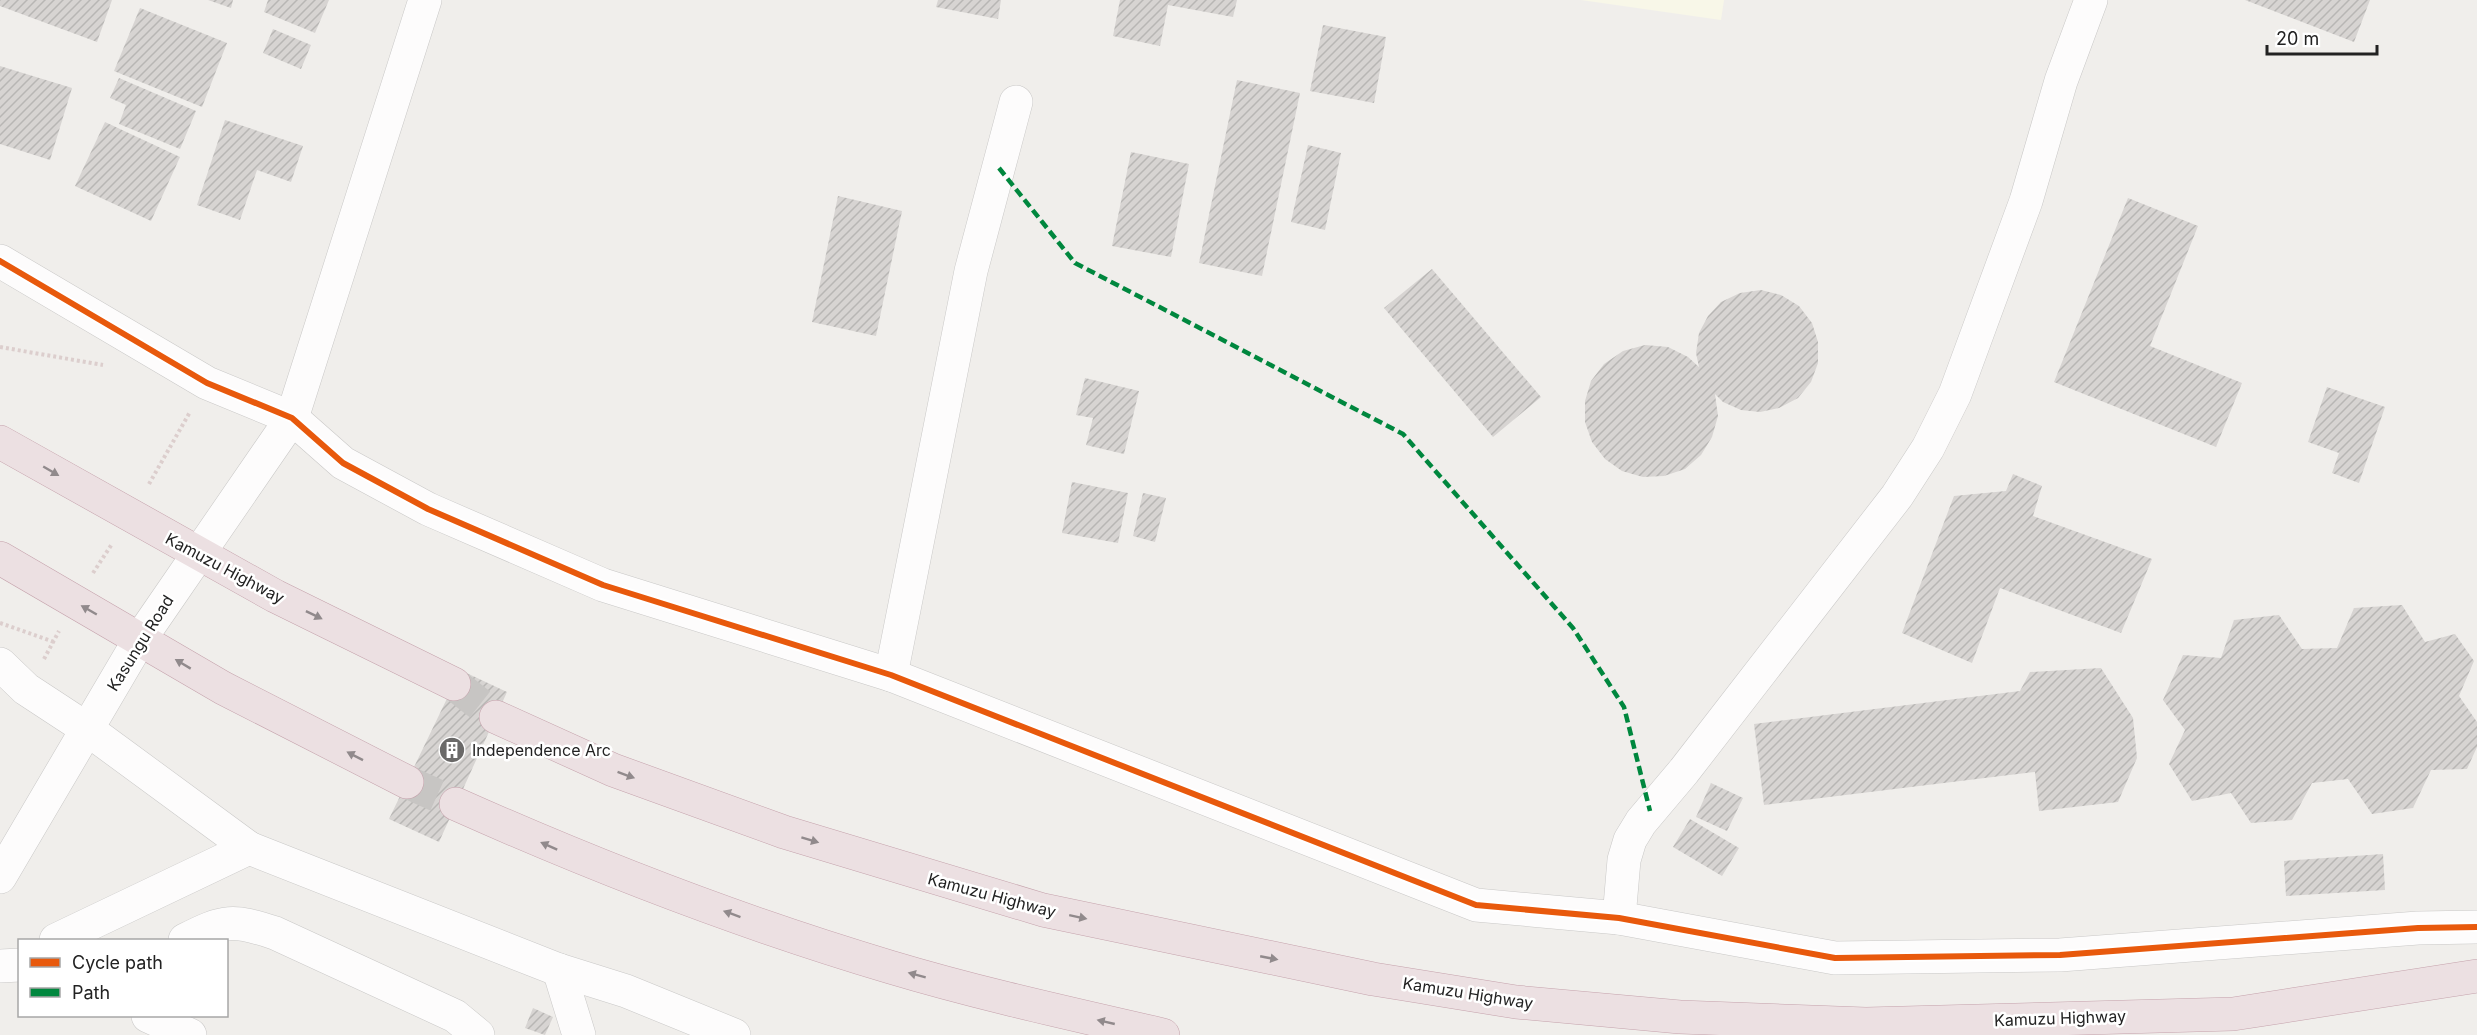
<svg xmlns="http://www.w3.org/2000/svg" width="2477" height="1035" font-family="Inter,sans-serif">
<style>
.education{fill:#f8f7e8}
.building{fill:url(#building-hatch)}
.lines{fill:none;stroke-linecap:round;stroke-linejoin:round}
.highway-tunnel{stroke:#c7c5c3;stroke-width:33;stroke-dasharray:33 16;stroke-linecap:butt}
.minor-casing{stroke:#c9c8c7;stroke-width:34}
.highway-casing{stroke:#c5a2ac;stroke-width:34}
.path{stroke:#dccecd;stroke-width:4;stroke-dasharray:3 3;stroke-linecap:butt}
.minor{stroke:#fdfcfc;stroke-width:33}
.highway{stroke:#ece0e2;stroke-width:33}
.quiet{stroke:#00873e;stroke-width:4.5;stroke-dasharray:9 4.5;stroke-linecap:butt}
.cycleway-casing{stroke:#fff;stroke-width:10}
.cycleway{stroke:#e8590c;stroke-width:6}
.oneway{fill:#918a8c}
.labels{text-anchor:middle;stroke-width:5;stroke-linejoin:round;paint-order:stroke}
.street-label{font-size:16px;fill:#222;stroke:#fff}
.poi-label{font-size:16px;fill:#222;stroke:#fff;text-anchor:start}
</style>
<defs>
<pattern id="building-hatch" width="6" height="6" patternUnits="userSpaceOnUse" patternTransform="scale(1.5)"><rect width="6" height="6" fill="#d7d4d2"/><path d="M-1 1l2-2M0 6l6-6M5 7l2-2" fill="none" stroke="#b8b6b4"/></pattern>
</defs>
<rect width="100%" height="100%" fill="#f0eeeb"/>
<path class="education" d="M1581,0H1724L1721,20Z"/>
<g class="building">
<path d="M0,0H112L97,42L0,6Z"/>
<path d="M208,0H233L231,8Z"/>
<path d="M268,0H329L315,33L264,12Z"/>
<path d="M938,0H1001L998,19L936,7Z"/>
<path d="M1120,0H1237L1233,17L1168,5L1160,46L1113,36Z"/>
<path d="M2245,0H2370L2354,42Z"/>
<path d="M140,8L227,43L202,107L114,71Z"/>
<path d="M1323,25L1386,37L1374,103L1310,91Z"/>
<path d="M273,29L311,45L301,69L263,53Z"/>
<path d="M0,66L72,88L50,160L0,144Z"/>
<path d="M119,78L196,111L180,149L119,124L126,105L110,98Z"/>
<path d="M1237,80L1300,93L1262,276L1199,263Z"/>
<path d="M225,120L303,146L291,182L257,170L240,220L197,205Z"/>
<path d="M105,122L180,157L151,221L75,186Z"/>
<path d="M1308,145L1341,153L1325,230L1291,222Z"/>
<path d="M1131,152L1189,164L1171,257L1112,246Z"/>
<path d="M838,196L902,211L876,336L812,322Z"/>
<path d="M2128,198L2198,226L2150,346L2242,383L2216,447L2054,382Z"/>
<path d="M1432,269L1541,397L1493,437L1384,308Z"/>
<path d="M1761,290L1781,295L1799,306L1812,323L1818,342V363L1811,382L1798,398L1779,408L1760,412L1741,410L1723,402L1715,394L1718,416L1712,437L1701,455L1685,469L1664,476L1643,477L1622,471L1605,459L1592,442L1585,422V401L1591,381L1604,364L1623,351L1645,345L1668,347L1688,357L1699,367L1696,353L1699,333L1708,316L1721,302L1740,293Z"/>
<path d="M1085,378L1139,391L1124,454L1086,445L1093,418L1076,415Z"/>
<path d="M2327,387L2385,407L2359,483L2332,473L2339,453L2308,442Z"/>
<path d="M2013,474L2042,486L2033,516L2152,559L2121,633L2000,588L1972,663L1902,633L1954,496L2006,491Z"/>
<path d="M1072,482L1128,493L1118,543L1062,533Z"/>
<path d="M1143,493L1166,498L1155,542L1133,536Z"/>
<path d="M2402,605L2425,642L2455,634L2474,661L2459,696L2477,722V747L2467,769L2431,770L2413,808L2372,814L2348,779L2312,783L2292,820L2251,823L2231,793L2192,801L2169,764L2185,730L2163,700L2183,655L2221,658L2234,620L2279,615L2302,649L2337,648L2354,608Z"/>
<path d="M2101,668L2133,718L2137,758L2118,802L2039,811L2035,772L1764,805L1754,724L2020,691L2030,672Z"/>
<path d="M458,669L507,692L439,842L389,819L454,684Z"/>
<path d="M1711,783L1743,798L1727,831L1696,817Z"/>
<path d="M1690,819L1739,848L1722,876L1673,847Z"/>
<path d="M2383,854L2385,890L2286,896L2284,861Z"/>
<path d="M533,1008L553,1017L545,1035L525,1028Z"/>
</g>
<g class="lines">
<g class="highway-tunnel">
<path d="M454,684L496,717"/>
<path d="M407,782L456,804"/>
</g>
<g class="minor-casing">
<g id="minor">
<path d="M0,261L207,383L292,418L343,463L428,509L603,585L891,675L1476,905L1619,918L1835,958L2060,955L2418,928L2477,927"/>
<path d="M0,664L26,689L87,729L249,848"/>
<path d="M891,675L971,271L1016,102"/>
<path d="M0,877L140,639L292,418L425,0"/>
<path d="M1619,918L1624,860L1630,840L1641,822L1684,771L1897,496L1928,448L1955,394L2026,201L2061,81L2091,0"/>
<path d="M56,940L249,848L559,970L626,991L734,1035"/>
<path d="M185,940C224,920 233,919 275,933L455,1016L478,1035"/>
<path d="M0,966L20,965"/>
<path d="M559,970L579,1035"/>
<path d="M148,1016L190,1035"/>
</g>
</g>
<g class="highway-casing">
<g id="highway">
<path d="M0,442L275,596L454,684"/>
<path d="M0,558L223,688L407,782"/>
<path d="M496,717L613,770L784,832L1043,910L1373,979L1516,1002L1680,1017L1866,1024L2233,1014L2477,976"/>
<path d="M456,804C597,867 742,923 890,967C980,994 1072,1014 1163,1035"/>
</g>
</g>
<g class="path">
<path d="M0,347L103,365"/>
<path d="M149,484L190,412"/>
<path d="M93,573L112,544"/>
<path d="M0,623L54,642"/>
<path d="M44,659L59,631"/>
</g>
<use href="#minor" class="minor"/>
<use href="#highway" class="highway"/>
<path class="quiet" d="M999,168L1075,263L1403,434L1573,628L1624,707L1650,811"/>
<g class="cycleway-casing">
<path id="cycleway" d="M0,261L207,383L292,418L343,463L428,509L603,585L891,675L1476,905L1619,918L1835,958L2060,955L2418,928L2477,927"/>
</g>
<use href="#cycleway" class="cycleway"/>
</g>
<defs><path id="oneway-solid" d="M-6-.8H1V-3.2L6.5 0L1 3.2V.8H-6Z" transform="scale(1.5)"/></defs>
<g class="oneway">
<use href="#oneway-solid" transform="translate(51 471) rotate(30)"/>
<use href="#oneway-solid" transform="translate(89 610) rotate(-150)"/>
<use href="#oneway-solid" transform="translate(314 615) rotate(26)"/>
<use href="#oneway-solid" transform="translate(183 664) rotate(-149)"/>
<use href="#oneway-solid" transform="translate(355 756) rotate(-153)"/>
<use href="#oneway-solid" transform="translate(626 775) rotate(20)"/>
<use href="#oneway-solid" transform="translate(810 840) rotate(17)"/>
<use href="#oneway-solid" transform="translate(549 846) rotate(-156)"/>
<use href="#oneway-solid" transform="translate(732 914) rotate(-160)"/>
<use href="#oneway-solid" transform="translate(1078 917) rotate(12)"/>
<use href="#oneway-solid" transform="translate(1269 958) rotate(11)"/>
<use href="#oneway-solid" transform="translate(917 975) rotate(-165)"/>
<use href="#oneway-solid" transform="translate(1106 1022) rotate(-167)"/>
</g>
<defs>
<g id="building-disc" transform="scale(1.35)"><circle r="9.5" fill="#6a6968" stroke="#fff"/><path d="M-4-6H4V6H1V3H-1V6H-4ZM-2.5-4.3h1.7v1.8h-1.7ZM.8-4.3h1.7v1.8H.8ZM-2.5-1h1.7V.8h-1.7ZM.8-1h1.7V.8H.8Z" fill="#fff"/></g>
</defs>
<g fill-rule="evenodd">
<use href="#building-disc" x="452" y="750"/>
</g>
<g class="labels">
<g class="street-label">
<text transform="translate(225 568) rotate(28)" y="6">Kamuzu Highway</text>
<text transform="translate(140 643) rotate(-58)" y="6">Kasungu Road</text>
<text transform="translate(992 895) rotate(15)" y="6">Kamuzu Highway</text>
<text transform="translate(1468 993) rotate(9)" y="6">Kamuzu Highway</text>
<text transform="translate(2060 1018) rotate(-2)" y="6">Kamuzu Highway</text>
</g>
<g class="poi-label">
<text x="472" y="756">Independence Arc</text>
</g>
</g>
<rect x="18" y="939" width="210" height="78" fill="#ffffff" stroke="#a7a7a7" stroke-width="1.5"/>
<rect x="30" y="958" width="30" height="9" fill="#e8590c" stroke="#a7a7a7" stroke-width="1.5"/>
<text x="72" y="969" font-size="18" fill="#222222">Cycle path</text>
<rect x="30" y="988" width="30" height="9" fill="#00873e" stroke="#a7a7a7" stroke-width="1.5"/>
<text x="72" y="999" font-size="18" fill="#222222">Path</text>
<path d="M2267 45v9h110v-9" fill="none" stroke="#222222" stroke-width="3"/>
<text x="2276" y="45" font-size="18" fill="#222222" stroke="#ffffff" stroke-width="4.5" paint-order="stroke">20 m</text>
</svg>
